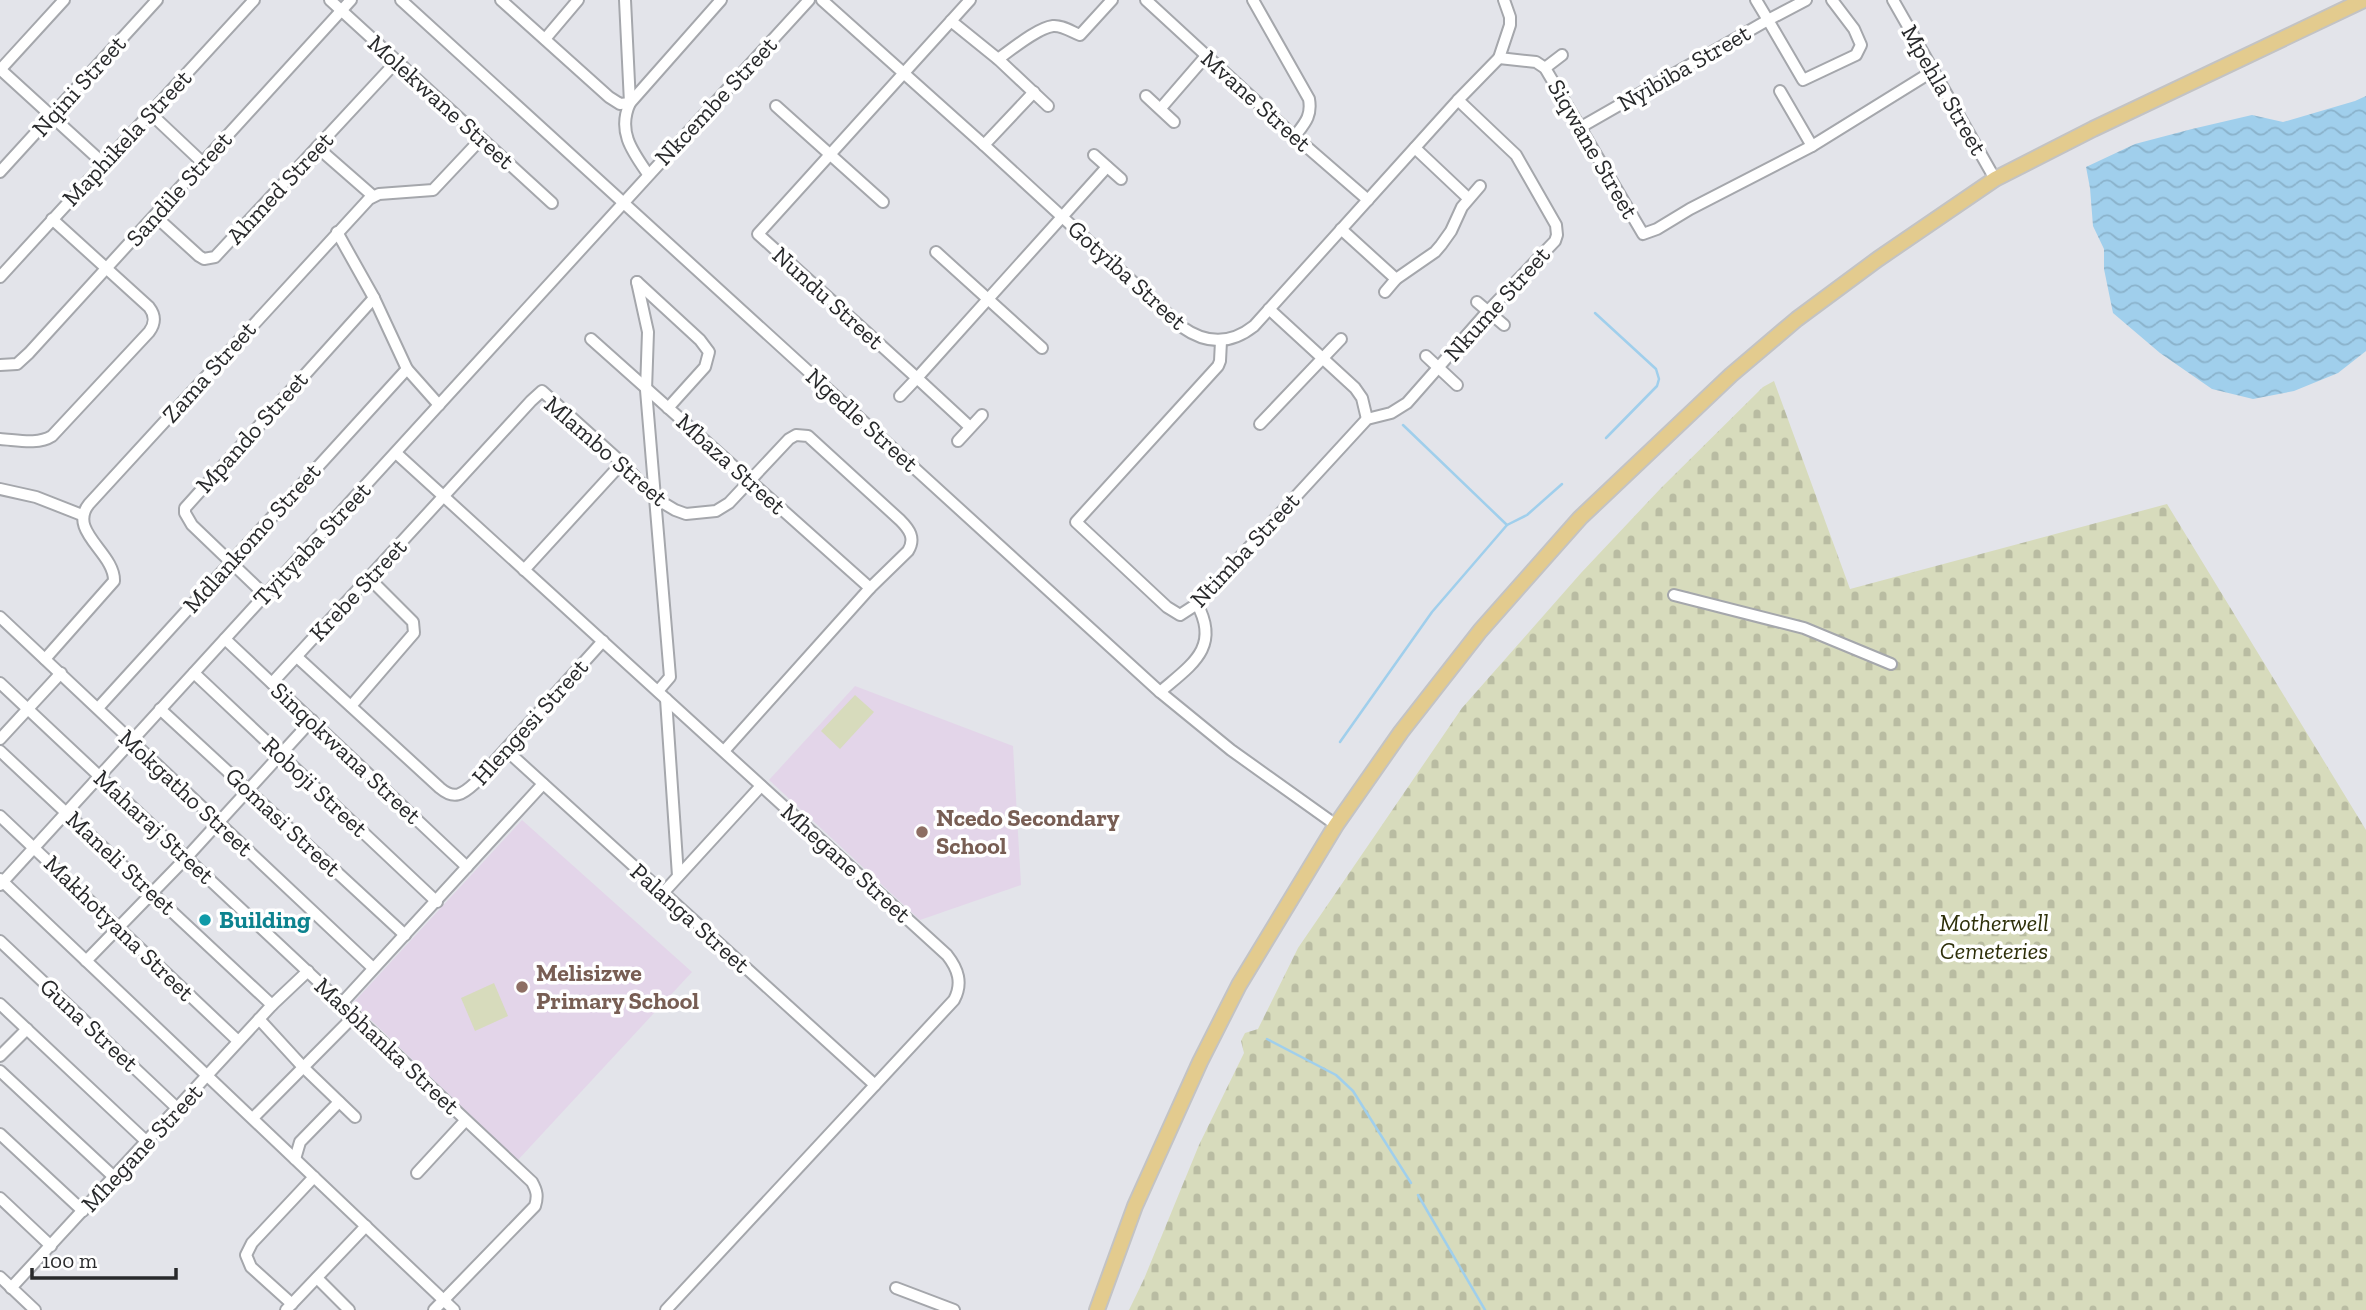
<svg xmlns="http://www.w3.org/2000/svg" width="2366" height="1310" font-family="'Zilla Slab',serif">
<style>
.education{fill:#e3d5e9}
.cemetery{fill:url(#cemetery-stones)}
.green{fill:#d7dbbc}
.water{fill:url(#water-waves)}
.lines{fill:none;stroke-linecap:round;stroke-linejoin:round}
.stream{stroke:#a0cfec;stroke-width:2.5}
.minor-casing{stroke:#a5a7ac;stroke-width:14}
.major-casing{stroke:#c3c3c4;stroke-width:18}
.minor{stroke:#fff;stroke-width:10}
.major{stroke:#e3cb8e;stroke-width:14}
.education-dot{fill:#8d6e63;stroke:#fff;stroke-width:2.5}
.culture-dot{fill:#0f9aa8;stroke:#fff;stroke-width:2.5}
.labels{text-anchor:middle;stroke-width:7;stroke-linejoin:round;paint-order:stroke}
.street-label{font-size:24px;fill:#28292b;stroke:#fff}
.education-label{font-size:24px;font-weight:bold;fill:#785e54;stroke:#fff;text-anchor:start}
.culture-label{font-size:24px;font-weight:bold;fill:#0d838f;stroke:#fff;text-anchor:start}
.park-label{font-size:24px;font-style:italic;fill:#2d2f09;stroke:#fff}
</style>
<defs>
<pattern id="cemetery-stones" width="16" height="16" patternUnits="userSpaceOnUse" patternTransform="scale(1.75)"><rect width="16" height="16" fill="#d7dbbc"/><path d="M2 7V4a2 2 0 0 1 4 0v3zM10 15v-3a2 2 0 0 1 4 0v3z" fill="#b9bca2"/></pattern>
<pattern id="water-waves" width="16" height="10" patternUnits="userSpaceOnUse" patternTransform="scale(1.75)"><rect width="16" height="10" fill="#a0cfec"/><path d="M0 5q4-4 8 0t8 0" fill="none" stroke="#8ab2cb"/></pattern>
</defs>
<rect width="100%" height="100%" fill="#e3e4ea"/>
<g class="education">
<path d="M855,686L1013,746L1021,885L920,920L769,780Z"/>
<path d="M522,820L692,972L518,1160L353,1003Z"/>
</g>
<path class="cemetery" d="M1774,381L1850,589L2167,504L2366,830V1310H1129L1144,1279L1199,1145L1244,1053L1241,1041L1245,1033L1258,1029L1298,948L1462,708L1581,573L1661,488L1763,387Z"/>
<g class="green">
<path d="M855,695L874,712L840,749L821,731Z"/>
<path d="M494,983L508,1016L475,1031L461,998Z"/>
</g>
<path class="water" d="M2366,96V351L2338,373L2294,391L2253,399L2212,389L2160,353L2113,313L2104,269V249L2093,226L2090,188L2086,167L2135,144L2192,129L2252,115L2283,122L2355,101Z"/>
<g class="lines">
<g class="stream">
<path d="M1595,313L1656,369L1659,379L1657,386L1606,438"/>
<path d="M1507,525L1527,515L1562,484"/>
<path d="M1340,742L1432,612L1507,525L1403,425"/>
<path d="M1267,1039L1336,1075L1353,1091L1411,1183"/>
<path d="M1418,1195L1485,1310"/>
</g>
<g class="minor-casing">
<g id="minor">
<path d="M330,0L552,203"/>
<path d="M401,0L1160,692L1231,750L1336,825"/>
<path d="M501,0L609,97L620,104L630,103L721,0"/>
<path d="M625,0L630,103C617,131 632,151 648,174"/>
<path d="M822,0L984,145L1182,327C1206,344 1230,345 1254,326L1458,100L1499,58L1510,25V17L1504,0"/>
<path d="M970,0L758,234L917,378L1107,167"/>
<path d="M1146,0L1285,128L1368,200"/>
<path d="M1253,0L1309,99C1312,116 1305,123 1295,136"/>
<path d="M1806,0L1768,20L1803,80L1856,55L1861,45L1854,29L1832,0"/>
<path d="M1893,0L1995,179"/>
<path d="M951,21L998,59L1048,106"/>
<path d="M545,39L578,0"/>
<path d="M1499,58L1536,62L1545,68L1643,234L1657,229L1690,209L1812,146L1933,71"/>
<path d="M998,59C1011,50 1037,28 1053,26C1062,25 1072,32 1080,35L1112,0"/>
<path d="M1545,68L1562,55"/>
<path d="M0,70L64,0"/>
<path d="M1,70L103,163"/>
<path d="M1780,91L1812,146"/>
<path d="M1146,96L1174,122"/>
<path d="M776,106L883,202"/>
<path d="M1161,108L1206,56"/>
<path d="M150,113L203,163"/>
<path d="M1581,127L1768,20L1756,0"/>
<path d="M984,145L1034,92"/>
<path d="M317,147L373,196"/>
<path d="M1415,148L1468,198"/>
<path d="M1094,155L1121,179"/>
<path d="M0,172L157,0"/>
<path d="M155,216L199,256L204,259L215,257L396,62"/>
<path d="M1341,229L1396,279"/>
<path d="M337,232L374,298L407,369L439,405"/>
<path d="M936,252L1042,348"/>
<path d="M0,277L254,0"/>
<path d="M637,282L648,332L646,390L670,677L658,691"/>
<path d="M637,282L700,340L709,352L705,367L668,408"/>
<path d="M1385,292L1396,279L1435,252L1441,245L1451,231L1462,207L1480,186"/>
<path d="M1477,302L1504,325"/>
<path d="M1269,309L1355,388L1362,398L1367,419"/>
<path d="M591,339L870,588"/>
<path d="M1221,341L1220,361L1218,366L1076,522L1167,607L1180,615L1197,604L1367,419L1391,413L1407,403L1488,311L1555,241L1557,235L1556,225L1516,155L1458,100"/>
<path d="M1426,356L1457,385"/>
<path d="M0,365L17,364L29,353L351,0"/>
<path d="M900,396L917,378L970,427"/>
<path d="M1260,424L1341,339"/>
<path d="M0,439C17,440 38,445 52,436L149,332C155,324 156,316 149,307L52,219"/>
<path d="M958,441L982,415"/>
<path d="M396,453L947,955C958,969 963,983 954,1000L666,1310"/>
<path d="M0,489L36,497L82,515"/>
<path d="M524,570L622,463"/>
<path d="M265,595L192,525L185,513V508L374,298"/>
<path d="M1674,595L1804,628L1891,664"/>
<path d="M0,617L373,968"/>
<path d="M225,639L467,867"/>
<path d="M297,657L440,788C454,800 462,795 475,783L603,641"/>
<path d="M45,659L114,581C115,553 67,531 89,504L369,199L379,194L433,190L481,139"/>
<path d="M194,673L437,902"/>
<path d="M0,683L532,1182C537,1191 538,1196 535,1206L434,1310"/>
<path d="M272,683L531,401L542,391L622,463L655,498L675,510L686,514L716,511L729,503L789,439L796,435L808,436L900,520C909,529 916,538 908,551L870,588L724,751"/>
<path d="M1160,692C1191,665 1221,648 1197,604"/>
<path d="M666,699L678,876"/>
<path d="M351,706L414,633L413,622L369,578"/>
<path d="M98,708L407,369"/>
<path d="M160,709L405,935"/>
<path d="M0,739L61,673"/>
<path d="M506,750L875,1085"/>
<path d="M0,751L272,1005"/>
<path d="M0,816L238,1041"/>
<path d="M0,879L454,1310"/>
<path d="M0,885L809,0"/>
<path d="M663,893L761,786"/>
<path d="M0,941L178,1109"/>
<path d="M86,961L187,857L312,720"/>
<path d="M342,1003L543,784"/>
<path d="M0,1004L147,1142"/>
<path d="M259,1019L303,1067L355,1117"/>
<path d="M0,1056L27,1029"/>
<path d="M0,1071L114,1177"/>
<path d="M253,1118L355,1015"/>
<path d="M0,1134L83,1211"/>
<path d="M295,1159L300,1142L339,1102"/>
<path d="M417,1173L465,1121"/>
<path d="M0,1198L51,1246"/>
<path d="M0,1277L35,1310"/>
<path d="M317,1278L349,1310"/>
<path d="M11,1288L272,1005L308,971"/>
<path d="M896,1288L954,1310"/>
<path d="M292,1304L251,1267L246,1255L252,1243L314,1177"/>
<path d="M286,1310L366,1226"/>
</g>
</g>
<g class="major-casing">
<path id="major" d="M1097,1310L1135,1206L1200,1062L1239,985L1336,825L1401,732L1480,631L1580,518L1731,375L1797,319L1878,259L1995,179L2093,129L2364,0"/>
</g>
<use href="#minor" class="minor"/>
<use href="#major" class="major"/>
</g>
<g class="education-dot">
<circle cx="922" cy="832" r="7"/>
<circle cx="522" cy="987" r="7"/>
</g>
<circle class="culture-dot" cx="205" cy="920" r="7"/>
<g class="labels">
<g class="street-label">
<text transform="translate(1684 68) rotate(-30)" y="8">Nyibiba Street</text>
<text transform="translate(79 86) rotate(-48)" y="8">Nqini Street</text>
<text transform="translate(1944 90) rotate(60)" y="8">Mpehla Street</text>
<text transform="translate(716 101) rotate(-47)" y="8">Nkcembe Street</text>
<text transform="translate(1256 101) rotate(42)" y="8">Mvane Street</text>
<text transform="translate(441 102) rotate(42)" y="8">Molekwane Street</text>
<text transform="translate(127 138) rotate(-47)" y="8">Maphikela Street</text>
<text transform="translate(1593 149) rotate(60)" y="8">Siqwane Street</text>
<text transform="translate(280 188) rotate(-47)" y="8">Ahmed Street</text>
<text transform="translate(179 189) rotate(-48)" y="8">Sandile Street</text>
<text transform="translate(1127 275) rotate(42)" y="8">Gotyiba Street</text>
<text transform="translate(828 298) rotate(42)" y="8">Nundu Street</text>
<text transform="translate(1497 304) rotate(-48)" y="8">Nkume Street</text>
<text transform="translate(209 372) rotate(-48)" y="8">Zama Street</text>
<text transform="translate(862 420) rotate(42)" y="8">Ngedle Street</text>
<text transform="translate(252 432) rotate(-48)" y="8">Mpando Street</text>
<text transform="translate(606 451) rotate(41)" y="8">Mlambo Street</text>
<text transform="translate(731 464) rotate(42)" y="8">Mbaza Street</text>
<text transform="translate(252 538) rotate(-48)" y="8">Mdlankomo Street</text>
<text transform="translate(312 544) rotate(-47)" y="8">Tyityaba Street</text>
<text transform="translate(1245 550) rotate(-47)" y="8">Ntimba Street</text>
<text transform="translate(358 590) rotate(-47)" y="8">Krebe Street</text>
<text transform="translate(530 722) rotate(-48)" y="8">Hlengesi Street</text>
<text transform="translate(346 753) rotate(43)" y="8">Sinqokwana Street</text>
<text transform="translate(315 787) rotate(43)" y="8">Roboji Street</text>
<text transform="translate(186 793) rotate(43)" y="8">Mokgatho Street</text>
<text transform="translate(283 822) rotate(43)" y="8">Gomasi Street</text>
<text transform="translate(154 827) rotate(43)" y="8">Maharaj Street</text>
<text transform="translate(121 863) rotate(43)" y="8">Maneli Street</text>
<text transform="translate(846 863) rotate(42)" y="8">Mhegane Street</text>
<text transform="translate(690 918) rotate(42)" y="8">Palanga Street</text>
<text transform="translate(119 928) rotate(44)" y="8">Makhotyana Street</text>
<text transform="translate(89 1025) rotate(43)" y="8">Guna Street</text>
<text transform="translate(387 1046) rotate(43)" y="8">Masbhanka Street</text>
<text transform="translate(142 1148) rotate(-47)" y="8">Mhegane Street</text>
</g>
<g class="education-label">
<text x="936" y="826">Ncedo Secondary<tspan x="936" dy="28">School</tspan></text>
<text x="536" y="981">Melisizwe<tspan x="536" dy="28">Primary School</tspan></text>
</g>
<g class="culture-label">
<text x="219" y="928">Building</text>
</g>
<g class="park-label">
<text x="1994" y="931">Motherwell<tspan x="1994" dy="28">Cemeteries</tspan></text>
</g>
</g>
<path d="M32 1268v10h144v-10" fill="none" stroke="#28292b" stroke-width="3.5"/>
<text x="42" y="1268" font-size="21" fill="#28292b" stroke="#ffffff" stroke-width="5" paint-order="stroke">100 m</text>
</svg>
